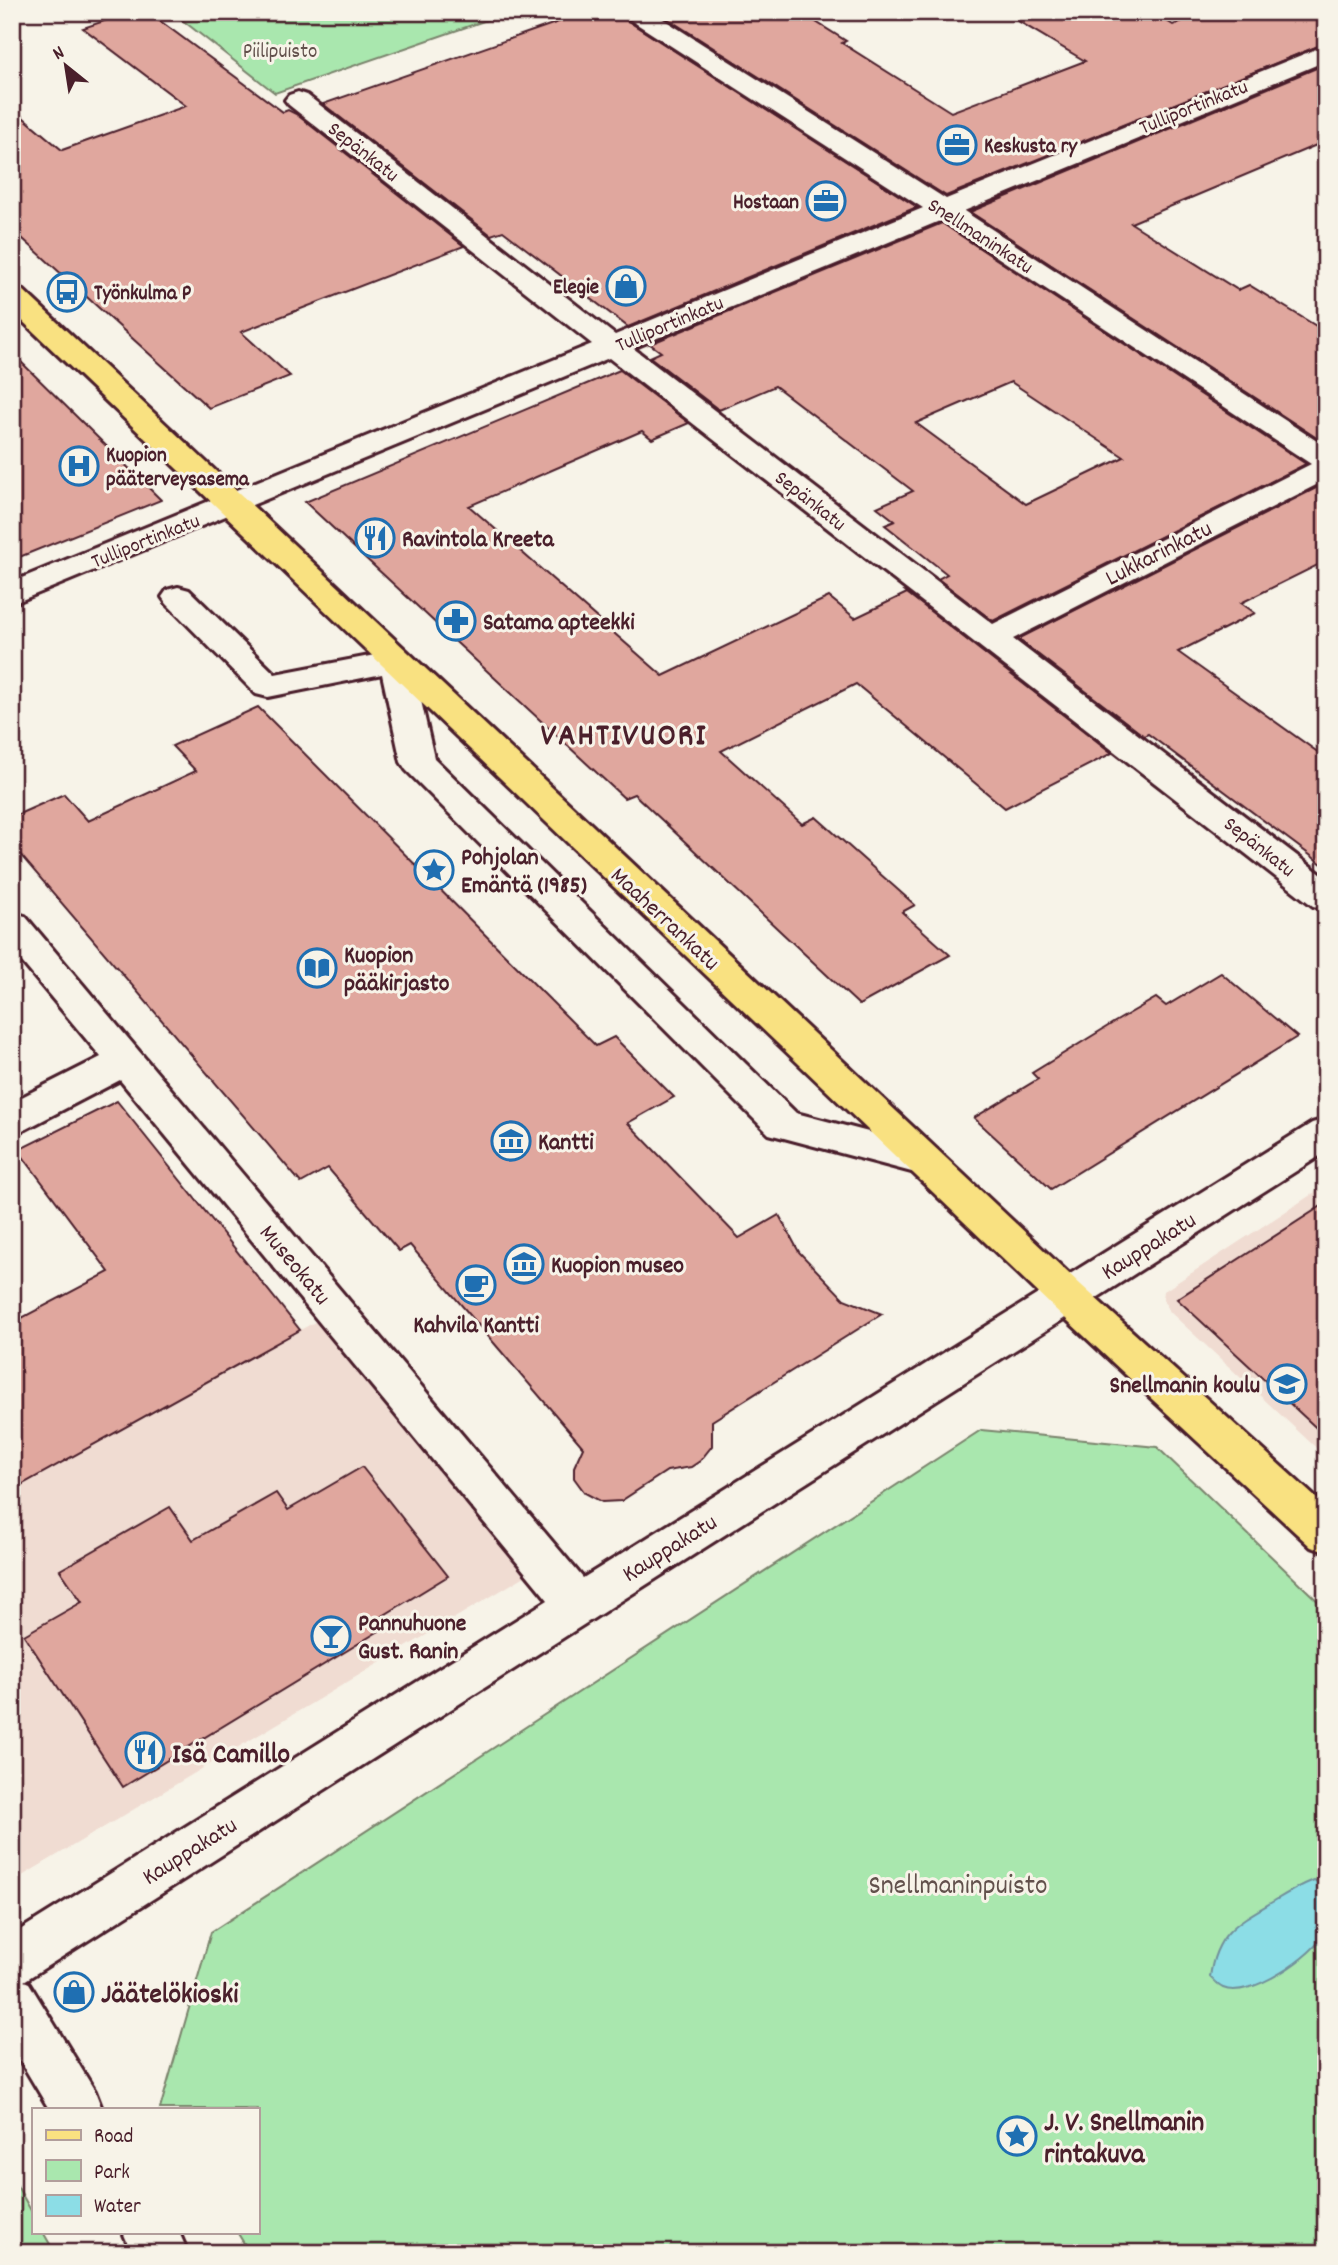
<svg xmlns="http://www.w3.org/2000/svg" width="1338" height="2265" font-family="Dekko,sans-serif">
<style>
.built{fill:#f0dcd2}
.green{fill:#a9e7ae;stroke:#7a836c;stroke-width:2}
.water{fill:#8cdde6;stroke:#72919b;stroke-width:2}
.building{fill:#e0a79e;stroke:#4a1f2b;stroke-width:2;fill-rule:evenodd}
.lines{fill:none;stroke-linecap:round;stroke-linejoin:round}
.minor-casing{stroke:#4a1f2b;stroke-width:6}
.major-casing{stroke:#4a1f2b;stroke-width:6}
.minor{fill:#f7f3e8;fill-rule:evenodd}
.major{fill:#f9e181;fill-rule:evenodd}
.labels{text-anchor:middle;stroke-width:6;stroke-linejoin:round;paint-order:stroke}
.far-park-label{font-size:21px;fill:#62514c;stroke:#f7f3e8}
.far-street-label{font-size:21px;fill:#4a1f2b;stroke:#f7f3e8}
.far-poi-label{font-size:21px;font-weight:bold;fill:#4a1f2b;stroke:#f7f3e8;text-anchor:start}
.poi-label{font-size:24px;font-weight:bold;fill:#4a1f2b;stroke:#f7f3e8;text-anchor:start}
.street-label{font-size:24px;fill:#4a1f2b;stroke:#f7f3e8}
.near-poi-label{font-size:28px;font-weight:bold;fill:#4a1f2b;stroke:#f7f3e8;text-anchor:start}
.near-park-label{font-size:28px;fill:#62514c;stroke:#f7f3e8}
.district-label{font-size:32px;font-weight:bold;letter-spacing:2px;fill:#4a1f2b;stroke:#f7f3e8}
</style>
<rect width="100%" height="100%" fill="#f7f3e8"/>
<filter id="ink" filterUnits="userSpaceOnUse"><feTurbulence type="fractalNoise" baseFrequency=".0143" numOctaves="2"/><feDisplacementMap in="SourceGraphic" scale="14" xChannelSelector="R" yChannelSelector="G"/><feConvolveMatrix kernelMatrix="1 2 1 2 8 2 1 2 1" color-interpolation-filters="sRGB"/></filter>
<g filter="url(#ink)">
<g class="built">
<path d="M1326,1185V1457L1170,1312L1163,1299L1164,1291Z"/>
<path d="M322,1318L530,1573L12,1882V1489Z"/>
</g>
<g class="green">
<path d="M172,12H510L275,93Z"/>
<path d="M981,1430L1157,1447L1326,1609V2253H250L237,2232H257V2109H160L211,1932Z"/>
<path d="M12,2177L33,2214V2232H43L55,2253H12Z"/>
</g>
<path class="water" d="M1314,1880L1326,1886V1932C1314,1955 1250,2000 1223,1988C1218,1986 1213,1980 1210,1977C1216,1932 1238,1922 1274,1901C1287,1893 1299,1886 1314,1880Z"/>
<g class="building">
<path d="M131,12H148L283,112L288,110L296,114L464,246L241,332L290,376L209,408L12,229V108L62,150L186,106L83,28Z"/>
<path d="M587,12H621L625,19L917,207L628,327L503,231L491,235L323,104Z"/>
<path d="M657,12H800L846,41L842,43L951,112L1085,61L1003,12H1152L1173,25L1205,12H1326V43L946,196Z"/>
<path d="M1326,64V141L1131,223L1238,290L1249,285L1326,332V444L970,212Z"/>
<path d="M942,223L957,233L1306,464L993,621L938,579L947,574L885,525L895,521L877,507L913,491L775,386L719,410L650,357L661,352L650,344ZM1011,382L1124,457L1026,504L916,423Z"/>
<path d="M12,353L161,500L12,560Z"/>
<path d="M620,370L689,423L652,439L642,431L469,506L663,676L829,597L855,618L907,593L1112,753L1005,808L856,684L721,751L802,824L816,817L915,905L902,912L950,955L859,1005L634,794L624,798L305,502Z"/>
<path d="M1326,483V561L1241,603L1255,613L1178,652L1326,758V867L1148,734L1144,736L1018,639Z"/>
<path d="M258,707L596,1046L614,1037L674,1097L628,1123L739,1238L779,1215L799,1252L844,1299L882,1314L712,1421V1446L700,1461L691,1467L667,1471L621,1501L602,1502L585,1493L574,1478V1467L583,1447L410,1245L399,1251L328,1168L301,1183L12,845V817L64,794L88,821L196,771L172,746Z"/>
<path d="M1221,973L1297,1037L1051,1189L974,1118L1038,1079L1032,1073L1113,1023L1156,998L1166,1006Z"/>
<path d="M117,1101L300,1330L12,1490V1323L109,1272L18,1150Z"/>
<path d="M1326,1203V1437L1177,1299Z"/>
<path d="M362,1467L448,1576L373,1622L379,1631L123,1787L24,1635L82,1602L60,1570L170,1507L193,1540L276,1493L288,1510Z"/>
</g>
<g class="lines">
<g class="minor-casing">
<g id="minor">
<path d="M623,12H652L946,199L1326,45V61L964,211L1326,447V480L1013,639L1326,878V909L1313,906L609,358L12,604V582L592,344L289,105L285,100L289,95L298,92L307,95L615,335L923,208L626,17ZM942,220L958,231L1311,464L993,624L633,348Z"/>
<path d="M178,587L189,590L275,674L396,651L408,654L412,661L434,758L796,1113L937,1150L942,1160L937,1170L923,1175L769,1134L406,770L401,762L382,674L268,697L256,694L167,604L162,597L167,590Z"/>
<path d="M12,912L25,916L583,1578L1312,1123L1326,1119V1152L24,1981L29,1983L95,2091L102,2109H49L12,2047V1935L548,1600L120,1080L26,1129L12,1133V1102L101,1057L12,950Z"/>
<path d="M123,2232H179L188,2253H132Z"/>
</g>
</g>
<g class="major-casing">
<path id="major" d="M12,287L22,289L1081,1285L1326,1507V1552L1311,1547L1053,1307L12,311Z"/>
</g>
<use href="#minor" class="minor"/>
<use href="#major" class="major"/>
</g>
</g>
<defs>
<g id="office-ring" transform="scale(2.0125)"><circle r="9.5" fill="#f7f3e8" stroke="#1f6fb2" stroke-width="1.5"/><path d="M-6-3h4V-5.5h4V-3h4V5H-6ZM-1-4.5V-3h2v-1.5ZM-6 0V1H6V0Z" fill="#1f6fb2"/></g>
<g id="shop-ring" transform="scale(2.0125)"><circle r="9.5" fill="#f7f3e8" stroke="#1f6fb2" stroke-width="1.5"/><path d="M-5-2.5h2.3a2.7 3.5 0 0 1 5.4 0H5L5.5 6h-11ZM-1.5-2.5h3a1.5 2.3 0 0 0-3 0Z" fill="#1f6fb2"/></g>
<g id="bus-ring" transform="scale(2.0125)"><circle r="9.5" fill="#f7f3e8" stroke="#1f6fb2" stroke-width="1.5"/><path d="M-5-6H5V4H4V6H2V4H-2V6H-4V4H-5ZM-3.5-4V0h7V-4ZM-3.5 1.2v1.5H-2V1.2ZM2 1.2v1.5H3.5V1.2Z" fill="#1f6fb2"/></g>
<g id="hospital-ring" transform="scale(2.0125)"><circle r="9.5" fill="#f7f3e8" stroke="#1f6fb2" stroke-width="1.5"/><path d="M-5-5h3v3.5h4V-5h3V5h-3V1.5h-4V5h-3Z" fill="#1f6fb2"/></g>
<g id="restaurant-ring" transform="scale(2.0125)"><circle r="9.5" fill="#f7f3e8" stroke="#1f6fb2" stroke-width="1.5"/><path d="M-5-6h1v4h1v-4h1v4h1v-4h1v5L-1.5 .5V6h-2V.5L-5-1ZM5-6V6H3V1.5H1.5Q1.5-4 5-6Z" fill="#1f6fb2"/></g>
<g id="pharmacy-ring" transform="scale(2.0125)"><circle r="9.5" fill="#f7f3e8" stroke="#1f6fb2" stroke-width="1.5"/><path d="M-2-6h4v4h4v4h-4v4h-4v-4h-4v-4h4Z" fill="#1f6fb2"/></g>
<g id="sight-ring" transform="scale(2.0125)"><circle r="9.5" fill="#f7f3e8" stroke="#1f6fb2" stroke-width="1.5"/><path d="M0-6L1.8-2.2L6-1.7L2.9 1.2L3.7 5.4L0 3.3L-3.7 5.4L-2.9 1.2L-6-1.7L-1.8-2.2Z" fill="#1f6fb2"/></g>
<g id="library-ring" transform="scale(2.0125)"><circle r="9.5" fill="#f7f3e8" stroke="#1f6fb2" stroke-width="1.5"/><path d="M-6-4Q-3-5.5-.7-3.5V5Q-3 3-6 4ZM6-4Q3-5.5 .7-3.5V5Q3 3 6 4Z" fill="#1f6fb2"/></g>
<g id="museum-ring" transform="scale(2.0125)"><circle r="9.5" fill="#f7f3e8" stroke="#1f6fb2" stroke-width="1.5"/><path d="M0-6L6-3V-2H-6V-3ZM-5-1h2V3h-2ZM-1-1h2V3h-2ZM3-1h2V3H3ZM-6 4H6V6H-6Z" fill="#1f6fb2"/></g>
<g id="cafe-ring" transform="scale(2.0125)"><circle r="9.5" fill="#f7f3e8" stroke="#1f6fb2" stroke-width="1.5"/><path d="M-5.5-4.5H6V0H3Q3 3.5 0 3.5H-2.5Q-5.5 3.5-5.5 0ZM3-3.2v2h1.7v-2ZM-6 4.5H4V6H-6Z" fill="#1f6fb2"/></g>
<g id="school-ring" transform="scale(2.0125)"><circle r="9.5" fill="#f7f3e8" stroke="#1f6fb2" stroke-width="1.5"/><path d="M0-5L7-2L0 1L-7-2ZM-4 1L0 2.5L4 1V4Q0 6-4 4Z" fill="#1f6fb2"/></g>
<g id="bar-ring" transform="scale(2.0125)"><circle r="9.5" fill="#f7f3e8" stroke="#1f6fb2" stroke-width="1.5"/><path d="M-6-5H6L.8 .8V4.5H3.5V6h-7V4.5H-.8V.8Z" fill="#1f6fb2"/></g>
</defs>
<g fill-rule="evenodd">
<use href="#office-ring" x="957" y="145"/>
<use href="#office-ring" x="826" y="201"/>
<use href="#shop-ring" x="626" y="286"/>
<use href="#bus-ring" x="67" y="292"/>
<use href="#hospital-ring" x="79" y="466"/>
<use href="#restaurant-ring" x="375" y="538"/>
<use href="#pharmacy-ring" x="456" y="621"/>
<use href="#sight-ring" x="434" y="870"/>
<use href="#library-ring" x="317" y="968"/>
<use href="#museum-ring" x="511" y="1141"/>
<use href="#museum-ring" x="524" y="1264"/>
<use href="#cafe-ring" x="476" y="1285"/>
<use href="#school-ring" x="1287" y="1384"/>
<use href="#bar-ring" x="331" y="1636"/>
<use href="#restaurant-ring" x="145" y="1752"/>
<use href="#shop-ring" x="74" y="1992"/>
<use href="#sight-ring" x="1017" y="2136"/>
</g>
<g class="labels">
<g class="far-park-label">
<text x="280" y="57">Piilipuisto</text>
</g>
<g class="far-street-label">
<text transform="translate(1193 106) rotate(-22)" y="7">Tulliportinkatu</text>
<text transform="translate(364 151) rotate(38)" y="7">Sepänkatu</text>
<text transform="translate(981 235) rotate(33)" y="7">Snellmaninkatu</text>
<text transform="translate(669 323) rotate(-23)" y="7">Tulliportinkatu</text>
<text transform="translate(811 500) rotate(38)" y="7">Sepänkatu</text>
<text transform="translate(145 540) rotate(-22)" y="7">Tulliportinkatu</text>
<text transform="translate(1260 846) rotate(38)" y="7">Sepänkatu</text>
</g>
<g class="far-poi-label">
<text x="984" y="152">Keskusta ry</text>
<text x="799" y="208" text-anchor="end">Hostaan</text>
<text x="599" y="293" text-anchor="end">Elegie</text>
<text x="94" y="299">Työnkulma P</text>
<text x="106" y="461">Kuopion<tspan x="106" dy="24">pääterveysasema</tspan></text>
</g>
<g class="poi-label">
<text x="402" y="546">Ravintola Kreeta</text>
<text x="483" y="629">Satama apteekki</text>
<text x="461" y="864">Pohjolan<tspan x="461" dy="28">Emäntä (1985)</tspan></text>
<text x="344" y="962">Kuopion<tspan x="344" dy="28">pääkirjasto</tspan></text>
<text x="538" y="1149">Kantti</text>
<text x="551" y="1272">Kuopion museo</text>
<text x="476" y="1332" text-anchor="middle">Kahvila Kantti</text>
<text x="1260" y="1392" text-anchor="end">Snellmanin koulu</text>
<text x="358" y="1630">Pannuhuone<tspan x="358" dy="28">Gust. Ranin</tspan></text>
</g>
<g class="street-label">
<text transform="translate(1158 552) rotate(-27)" y="8">Lukkarinkatu</text>
<text transform="translate(666 918) rotate(43)" y="8">Maaherrankatu</text>
<text transform="translate(1148 1245) rotate(-32)" y="8">Kauppakatu</text>
<text transform="translate(296 1264) rotate(50)" y="8">Museokatu</text>
<text transform="translate(669 1547) rotate(-32)" y="8">Kauppakatu</text>
<text transform="translate(189 1850) rotate(-32)" y="8">Kauppakatu</text>
</g>
<g class="near-poi-label">
<text x="172" y="1762">Isä Camillo</text>
<text x="101" y="2002">Jäätelökioski</text>
<text x="1044" y="2130">J. V. Snellmanin<tspan x="1044" dy="32">rintakuva</tspan></text>
</g>
<g class="near-park-label">
<text x="958" y="1893">Snellmaninpuisto</text>
</g>
<g class="district-label">
<text x="624" y="744">VAHTIVUORI</text>
</g>
</g>
<rect width="1338" height="2265" fill="none" stroke="#f7f3e8" stroke-width="42"/>
<rect x="21" y="21" width="1296" height="2223" fill="none" stroke="#4a1f2b" stroke-width="2.5" filter="url(#ink)"/>
<rect x="32" y="2108" width="228" height="126" fill="#f7f3e8" stroke="#b29e9c" stroke-width="2"/>
<rect x="46" y="2130" width="35" height="10" fill="#f9e181" stroke="#b29e9c" stroke-width="2"/>
<text x="94" y="2142" font-size="21" fill="#4a1f2b">Road</text>
<rect x="46" y="2160" width="35" height="21" fill="#a9e7ae" stroke="#b29e9c" stroke-width="2"/>
<text x="94" y="2178" font-size="21" fill="#4a1f2b">Park</text>
<rect x="46" y="2195" width="35" height="21" fill="#8cdde6" stroke="#b29e9c" stroke-width="2"/>
<text x="94" y="2212" font-size="21" fill="#4a1f2b">Water</text>
<g transform="translate(66 66) rotate(330)" stroke="#f7f3e8" stroke-width="5" paint-order="stroke">
<path d="M0-5L12 26L0 18L-12 26Z" fill="#4a1f2b"/>
<text y="-10" font-size="19" font-weight="bold" text-anchor="middle" fill="#4a1f2b">N</text>
</g>
</svg>
